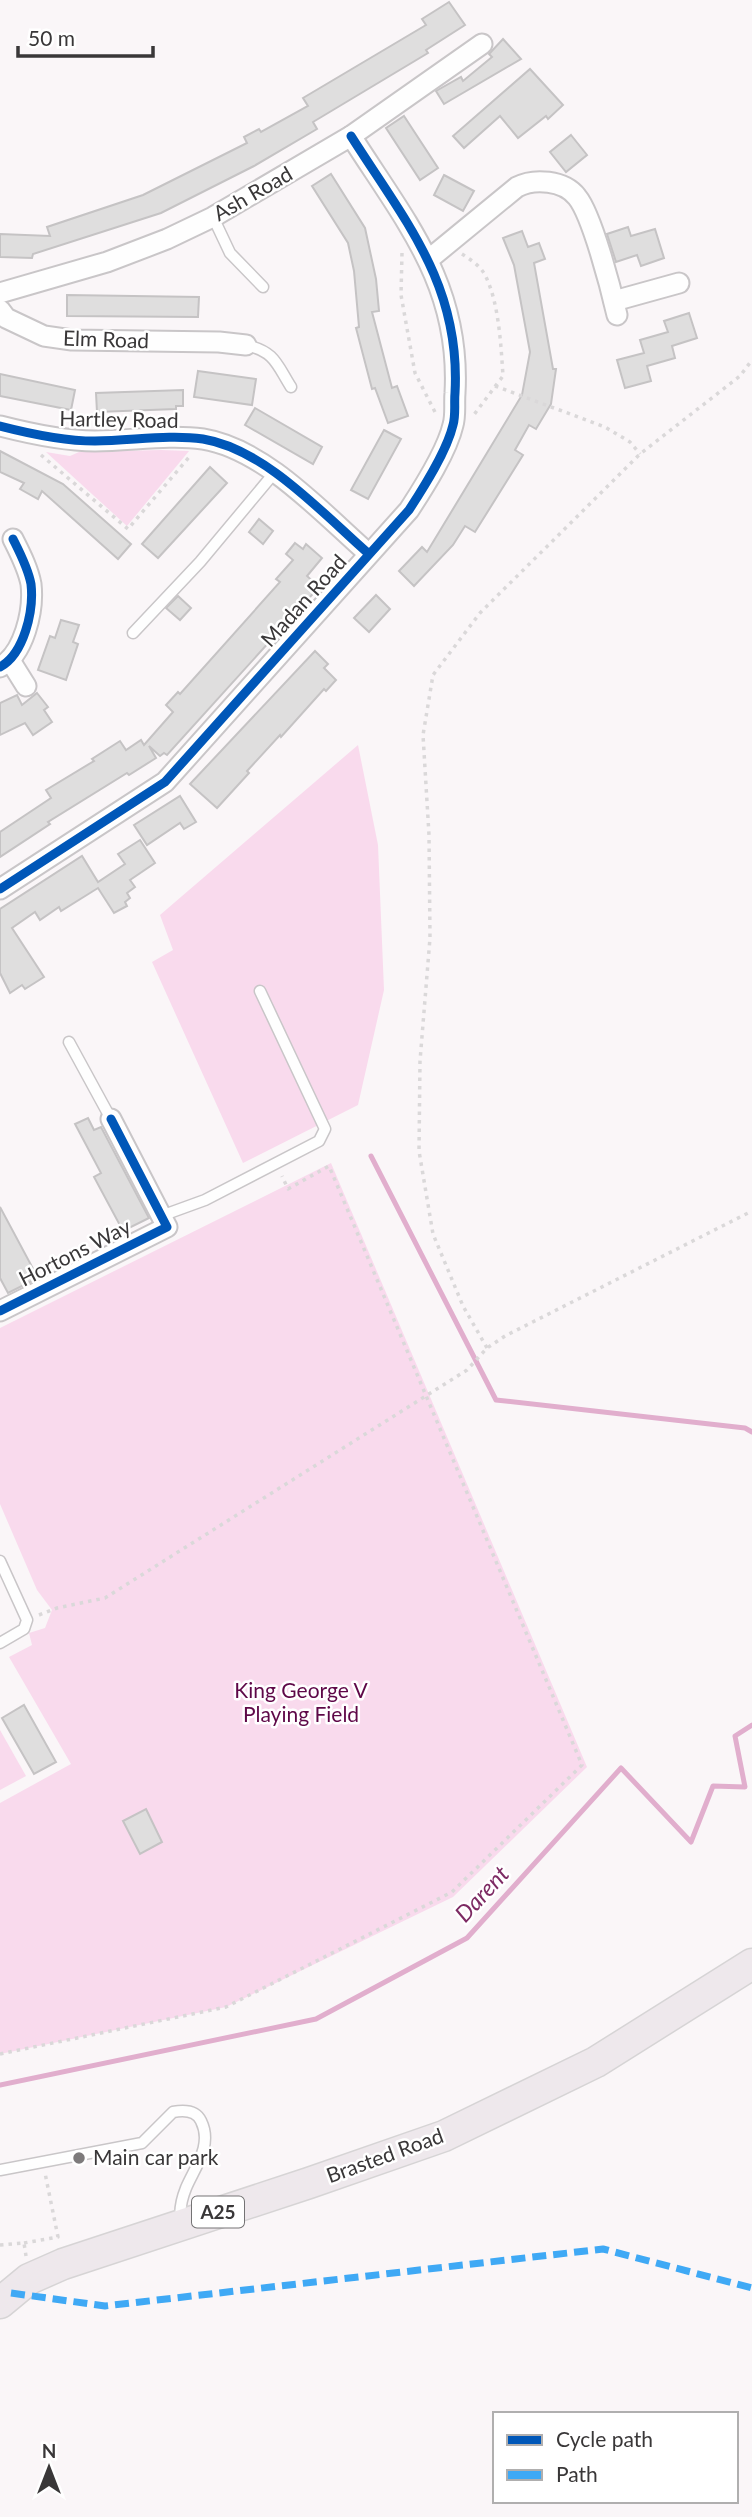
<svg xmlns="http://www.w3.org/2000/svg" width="752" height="2517" font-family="Lato,sans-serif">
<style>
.green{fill:#f9daed}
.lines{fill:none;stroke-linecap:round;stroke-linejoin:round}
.stream{stroke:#e1aecd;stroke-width:5}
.building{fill:#dfdede;stroke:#c5c3c4;stroke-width:2}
.lane-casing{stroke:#c9c6c8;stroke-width:13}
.street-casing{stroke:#c9c6c8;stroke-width:23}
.primary-casing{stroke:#d6d4d5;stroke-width:33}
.path{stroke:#dad8d9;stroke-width:3.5;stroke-dasharray:3.5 5;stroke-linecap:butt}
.lane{stroke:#fefefe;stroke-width:10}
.street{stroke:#fefefe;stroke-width:19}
.primary{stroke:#eee8ec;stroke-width:30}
.quiet{stroke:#3fa9f5;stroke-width:7;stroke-dasharray:14 7;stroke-linecap:butt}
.cycleway-casing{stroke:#fff;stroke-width:13}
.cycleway{stroke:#0057b8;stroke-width:9}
.poi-dot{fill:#7d7a7b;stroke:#fff;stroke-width:2.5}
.labels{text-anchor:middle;stroke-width:5;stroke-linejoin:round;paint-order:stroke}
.shield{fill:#fff;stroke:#747374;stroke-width:2}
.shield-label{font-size:19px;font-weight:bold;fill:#393738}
.street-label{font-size:21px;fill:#393738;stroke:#fff}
.park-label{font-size:21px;fill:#5e0848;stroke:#fff}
.poi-label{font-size:21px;fill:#393738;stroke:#fff;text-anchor:start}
.water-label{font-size:23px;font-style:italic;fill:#7d2a63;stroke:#fff}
</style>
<rect width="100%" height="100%" fill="#faf6f8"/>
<g class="green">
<path d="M161,450L189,451L127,526L46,452L70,456L79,452Z"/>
<path d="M358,745L378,845L384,990L358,1105L243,1163L152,962L173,950L160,915Z"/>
<path d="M331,1163L587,1767L453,1897L226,2007L0,2054V1803L71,1764L9,1657L32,1645L29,1633L45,1628L52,1610L37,1590L0,1504V1328Z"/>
<path d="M0,1730L26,1776L0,1790Z"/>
</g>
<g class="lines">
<g class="stream">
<path d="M371,1156L496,1400L745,1428L752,1432"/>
<path d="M0,2085L316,2019L467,1938L621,1768L691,1842L713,1786L745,1787L735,1736L752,1725"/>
</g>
</g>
<g class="building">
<path d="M449,2L465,25L426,50L428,53L313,122L317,129L254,166L161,213L33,254L32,258L0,257V234L50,236L47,227L143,195L247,143L244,137L259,129L261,132L308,106L303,98L426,25L422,19Z"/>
<path d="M503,39L521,59L444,104L436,91L461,77L463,81L492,57L489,54Z"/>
<path d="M530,69L563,105L548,119L546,116L518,138L500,116L464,148L453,136Z"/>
<path d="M404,116L438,168L420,180L386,128Z"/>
<path d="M571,135L587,155L566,172L550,152Z"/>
<path d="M331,174L365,228L376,279L379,311L372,312L392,388L397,386L408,416L388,423L375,388L372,389L356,328L359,327L354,271L348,243L312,186Z"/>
<path d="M444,175L474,191L463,211L434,195Z"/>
<path d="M628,227L631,236L655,229L664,258L641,266L637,255L616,262L607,234Z"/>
<path d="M522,231L528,247L539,243L545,259L534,263L553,369H556L551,404L536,429L529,425L515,450L523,455L475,532L465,526L453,545L414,586L399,571L422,547L427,552L522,395L530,352L514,265L503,238Z"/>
<path d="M67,295L199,297L198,317L67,316Z"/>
<path d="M689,313L697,338L672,346L675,358L647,366L651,381L625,388L617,360L644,353L640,340L668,332L664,321Z"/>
<path d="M198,371L256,379L252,405L194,397Z"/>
<path d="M0,374L75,390L71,410L0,396Z"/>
<path d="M183,390V406H176V409L97,412L96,393Z"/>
<path d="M255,408L322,447L313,464L245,425Z"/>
<path d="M384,430L401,439L368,499L351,490Z"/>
<path d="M0,451L63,484L131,544L118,559L42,491L38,499L20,489L24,483L0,472Z"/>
<path d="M210,467L227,483L158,558L142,544Z"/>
<path d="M259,519L273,531L263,544L249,532Z"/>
<path d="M295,543L303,549L306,544L322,558L307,576L319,587L167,755L164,753L160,756L149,746L156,758L129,775L127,773L48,822L50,824L0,857V832L51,798L46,790L94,761L92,759L120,741L126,750L141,740L144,745L173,712L166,705L178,692L180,694L280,582L276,579L293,560L286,554Z"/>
<path d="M376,595L390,609L369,632L354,618Z"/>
<path d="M178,596L191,608L180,620L166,608Z"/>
<path d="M61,620L79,625L73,642L78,644L66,680L38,670L50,636L55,638Z"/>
<path d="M315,651L328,664L324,668L336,680L326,691L324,689L281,737L280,735L247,771L249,773L217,808L190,784Z"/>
<path d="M37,693L48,707L44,710L52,722L33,735L25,723L0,735V703L17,695L22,705Z"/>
<path d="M180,796L196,822L184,829L180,823L147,845L134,825Z"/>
<path d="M140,840L155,863L130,880L135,887L127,893L130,898L125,902L127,906L114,913L98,888L61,911L59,907L40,920L35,912L12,928L44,977L25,989L22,985L10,993L0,973V909L82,856L98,882L125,864L118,854Z"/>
<path d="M88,1118L94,1130L101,1127L149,1218L123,1231L94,1177L101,1173L75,1124Z"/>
<path d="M0,1207L38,1278L8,1293L0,1278Z"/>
<path d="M24,1705L56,1762L34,1774L2,1718Z"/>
<path d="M146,1809L162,1842L140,1854L123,1821Z"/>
</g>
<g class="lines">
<g class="lane-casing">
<g id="lane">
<path d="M213,217L230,253L263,287"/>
<path d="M246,345C275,352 276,363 291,387"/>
<path d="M133,633L200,562L275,472"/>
<path d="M69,1042L111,1119"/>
<path d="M161,1216L205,1200L319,1141L325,1129L260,991"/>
<path d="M0,1561L27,1620L24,1629L0,1643"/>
<path d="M0,2170L142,2143L173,2112C184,2110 196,2110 201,2121C213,2145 195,2167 186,2188C182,2198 179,2209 181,2220"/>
</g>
</g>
<g class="street-casing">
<g id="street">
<path d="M428,260L517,187C534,178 564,180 577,197C592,215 611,289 617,315"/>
<path d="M0,293L107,262L167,239L213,217L351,136L482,44"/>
<path d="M614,301L679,283"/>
<path d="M0,310L6,318L44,336L72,340L219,342L246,345"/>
<path d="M0,426C31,434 63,441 95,441C131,441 168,434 203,439C265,449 323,514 369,554"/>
<path d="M11,662L26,686"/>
<path d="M0,667C24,654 34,611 31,584C28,568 20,553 13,539"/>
<path d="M0,889L165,782L409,510C424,487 447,451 453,425C456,415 454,403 455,393C461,285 405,221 351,136"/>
<path d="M0,1311L167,1227L111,1119"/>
</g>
</g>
<g class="primary-casing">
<path id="primary" d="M0,2303L29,2279L63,2264L309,2183L444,2136L596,2062L752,1964"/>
</g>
<g class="path">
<path d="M402,253L401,295L415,373L436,414"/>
<path d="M462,254C471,260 481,266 486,277C499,304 501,346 503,376L473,416"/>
<path d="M495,386L605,427L630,442L640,454"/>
<path d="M41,455L128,529L190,456"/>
<path d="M487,1348L463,1306L433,1234L419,1151L420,1061L430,938L429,835L423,735L433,675L480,613L640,454L740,376L752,360"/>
<path d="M39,1615L57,1608L105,1598L467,1370L487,1348L505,1336L752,1211"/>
<path d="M0,2054L226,2007L452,1892L582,1765L329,1166L288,1189L282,1176"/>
<path d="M24,2243L58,2237L45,2173"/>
<path d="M0,2245L24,2243L26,2256"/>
</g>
<use href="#lane" class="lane"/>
<use href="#street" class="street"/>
<use href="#primary" class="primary"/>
<path class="quiet" d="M11,2293L105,2306L603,2249L752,2288"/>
<g class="cycleway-casing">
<g id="cycleway">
<path d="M0,426C31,434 63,441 95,441C131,441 168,434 203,439C265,449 323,514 369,554"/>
<path d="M0,667C24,654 34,611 31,584C28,568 20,553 13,539"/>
<path d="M0,889L165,782L409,510C424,487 447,451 453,425C456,415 454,403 455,393C461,285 405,221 351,136"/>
<path d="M0,1311L167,1227L111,1119"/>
</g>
</g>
<use href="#cycleway" class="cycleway"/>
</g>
<circle class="poi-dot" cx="79" cy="2158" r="7"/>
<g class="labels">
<rect class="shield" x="192" y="2196.5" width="52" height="31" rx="5"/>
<g class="shield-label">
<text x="218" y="2219">A25</text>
</g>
<g class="street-label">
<text transform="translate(253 194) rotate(-30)" y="7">Ash Road</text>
<text transform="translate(106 340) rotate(2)" y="7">Elm Road</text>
<text transform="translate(119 420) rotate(1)" y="7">Hartley Road</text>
<text transform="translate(304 601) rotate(-48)" y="7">Madan Road</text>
<text transform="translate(75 1253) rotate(-27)" y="7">Hortons Way</text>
<text transform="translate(385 2156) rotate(-20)" y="7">Brasted Road</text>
</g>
<g class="park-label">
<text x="301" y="1698">King George V<tspan x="301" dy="24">Playing Field</tspan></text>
</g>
<g class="poi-label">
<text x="93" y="2165">Main car park</text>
</g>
<g class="water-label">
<text transform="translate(482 1894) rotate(-47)" y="8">Darent</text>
</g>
</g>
<rect x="493" y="2412" width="245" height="91" fill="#ffffff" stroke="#b0afaf" stroke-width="2"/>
<rect x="507" y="2435" width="35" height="10" fill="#0057b8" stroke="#b0afaf" stroke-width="2"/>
<text x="556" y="2447" font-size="21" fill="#393738">Cycle path</text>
<rect x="507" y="2470" width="35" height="10" fill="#3fa9f5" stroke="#b0afaf" stroke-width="2"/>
<text x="556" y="2482" font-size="21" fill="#393738">Path</text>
<g transform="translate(49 2468)" stroke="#ffffff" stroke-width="5" paint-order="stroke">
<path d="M0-5L12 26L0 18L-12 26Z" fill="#393738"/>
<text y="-10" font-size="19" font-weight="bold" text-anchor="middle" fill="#393738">N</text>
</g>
<path d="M18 46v10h135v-10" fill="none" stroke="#393738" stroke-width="3.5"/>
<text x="28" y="46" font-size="21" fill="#393738" stroke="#ffffff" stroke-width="5" paint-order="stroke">50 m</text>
</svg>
